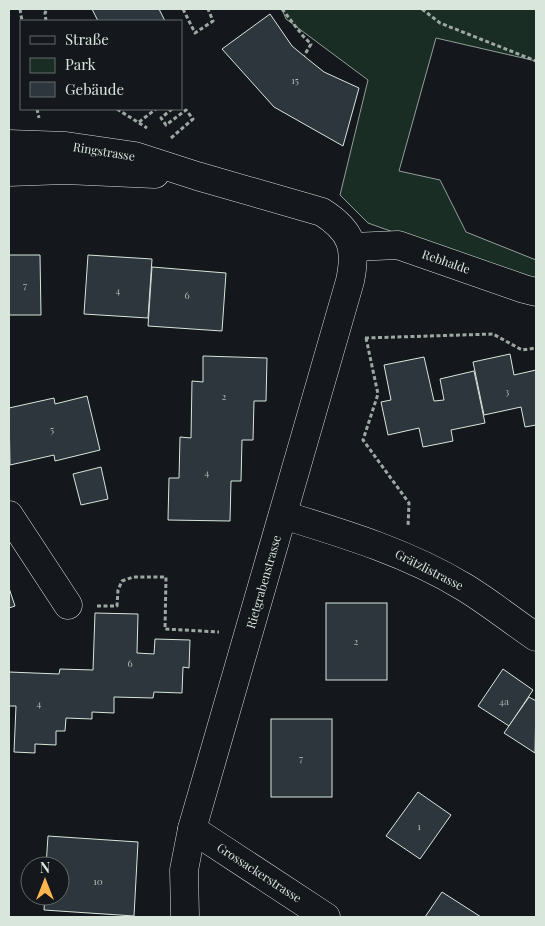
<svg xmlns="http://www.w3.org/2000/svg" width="545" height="926" font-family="'Playfair Display',serif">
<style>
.green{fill:#1a2d24;stroke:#939e99}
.building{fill:#2c363c;stroke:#d8e6dc}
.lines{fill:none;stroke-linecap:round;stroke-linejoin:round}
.minor-casing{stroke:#d8e6dc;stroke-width:29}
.path{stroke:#9da8a2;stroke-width:3;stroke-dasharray:4 2.5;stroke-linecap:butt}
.minor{stroke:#14181c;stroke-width:28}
.labels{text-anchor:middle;stroke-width:4;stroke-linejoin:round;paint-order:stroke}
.number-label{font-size:10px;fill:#adbab4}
.street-label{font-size:12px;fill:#d8e6dc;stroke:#14181c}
</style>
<rect width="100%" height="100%" fill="#14181c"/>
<path class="green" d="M282,9H536V61L436,38L399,171L440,180L466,232L536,260V279L505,272L368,223L340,195L368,80L286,19Z"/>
<g class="building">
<path d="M92,9H159L165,21H98Z"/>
<path d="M270,14L292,46L304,56L324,72L359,88L343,146L274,107L222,49Z"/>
<path d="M9,255H40L41,315H9Z"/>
<path d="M88,255L152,259L148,318L84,314Z"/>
<path d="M152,267L226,273L222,331L148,326Z"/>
<path d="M510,354L514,375L536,370V425L525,427L521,407L484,415L473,362Z"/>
<path d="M203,356L267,358L266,401H254L253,440H242L241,481H231L230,521L168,520L169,478H179L180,437L191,438L192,381L203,382Z"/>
<path d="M424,357L434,401L444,400L440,379L474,371L485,423L451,430L453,441L423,447L419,428L388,435L381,402L391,400L384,365Z"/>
<path d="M87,396L100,450L55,461L54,455L10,465L9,408L54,398L55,404Z"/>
<path d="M101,467L108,499L81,505L73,474Z"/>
<path d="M9,588L15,606L9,608Z"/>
<rect x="326" y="603" width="61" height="77"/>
<path d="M95,613L138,614L137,653L154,654L155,639L190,640L189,668L183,667L182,693L154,692L153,698L114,697V713L92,712V719L66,718L65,731H56V745L35,744V753L14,752L16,706H9V672L59,674L60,669L93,670Z"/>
<path d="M503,669L533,690L509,726L478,706Z"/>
<path d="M529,697L536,701L535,753L504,733Z"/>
<rect x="271" y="719" width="61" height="78"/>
<path d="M418,792L451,815L420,859L386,836Z"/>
<path d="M48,836L138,842L134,916L44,910L45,896H60V866H46Z"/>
<path d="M442,892L481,917H425Z"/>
</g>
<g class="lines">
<g class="minor-casing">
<g id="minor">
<path d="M9,144L66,146L135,156L197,176L322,212C352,231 357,248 350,281L192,829L184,870L185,917"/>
<path d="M9,172L65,170L155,174"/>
<path d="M353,247L398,245L524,289L536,292"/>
<path d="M9,515L68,605"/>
<path d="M283,515C345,534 408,553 464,587C489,602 512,621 536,637"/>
<path d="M192,829L326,917"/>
</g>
</g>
<g class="path">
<path d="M20,9L22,21"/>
<path d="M183,9L195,33L213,21L208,9"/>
<path d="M282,9L303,36L311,44L304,56"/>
<path d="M422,9L440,23L536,61"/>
<path d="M46,21L45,13L47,9"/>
<path d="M37,109L39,118"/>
<path d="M117,109L147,128"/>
<path d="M139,122L156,109"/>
<path d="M171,138L193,119L186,110L166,125L161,118L172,109"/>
<path d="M365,338L493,334L522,350L536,348"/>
<path d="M366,338L378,394L363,440L409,503L408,527"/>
<path d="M97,606H117L118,590L122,581L133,577H166L165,629L219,632"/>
</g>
<use href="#minor" class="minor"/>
</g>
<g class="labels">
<g class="number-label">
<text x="295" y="84">15</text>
<text x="25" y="289">7</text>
<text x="118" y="294">4</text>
<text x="187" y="299">6</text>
<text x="507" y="395">3</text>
<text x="224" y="400">2</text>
<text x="52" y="433">5</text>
<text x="207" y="476">4</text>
<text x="356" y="645">2</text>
<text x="130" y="667">6</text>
<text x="504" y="705">4a</text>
<text x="39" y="707">4</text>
<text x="301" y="762">7</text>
<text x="419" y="830">1</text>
<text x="98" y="885">10</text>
</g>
<g class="street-label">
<text transform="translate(104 152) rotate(9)" y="4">Ringstrasse</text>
<text transform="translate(446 262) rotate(19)" y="4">Rebhalde</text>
<text transform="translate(429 570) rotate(27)" y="4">Grätzlistrasse</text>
<text transform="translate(264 582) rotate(-74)" y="4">Rietgrabenstrasse</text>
<text transform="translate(259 873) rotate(33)" y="4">Grossackerstrasse</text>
</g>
</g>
<rect width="545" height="926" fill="none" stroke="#d8e6dc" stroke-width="20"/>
<rect x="20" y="20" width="162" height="90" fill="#14181c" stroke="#626a69"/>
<rect x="30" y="36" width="25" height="8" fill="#14181c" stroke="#626a69"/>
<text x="65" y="45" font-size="15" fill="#d8e6dc">Straße</text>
<rect x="30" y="58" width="25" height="15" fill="#1a2d24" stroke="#626a69"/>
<text x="65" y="70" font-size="15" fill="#d8e6dc">Park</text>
<rect x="30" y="82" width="25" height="15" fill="#2c363c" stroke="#626a69"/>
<text x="65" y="95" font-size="15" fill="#d8e6dc">Gebäude</text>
<g transform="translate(45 881)"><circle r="24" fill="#14181c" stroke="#626a69"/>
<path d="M0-4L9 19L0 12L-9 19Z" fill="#ffb74d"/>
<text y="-8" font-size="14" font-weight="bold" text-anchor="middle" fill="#d8e6dc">N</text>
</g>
</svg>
